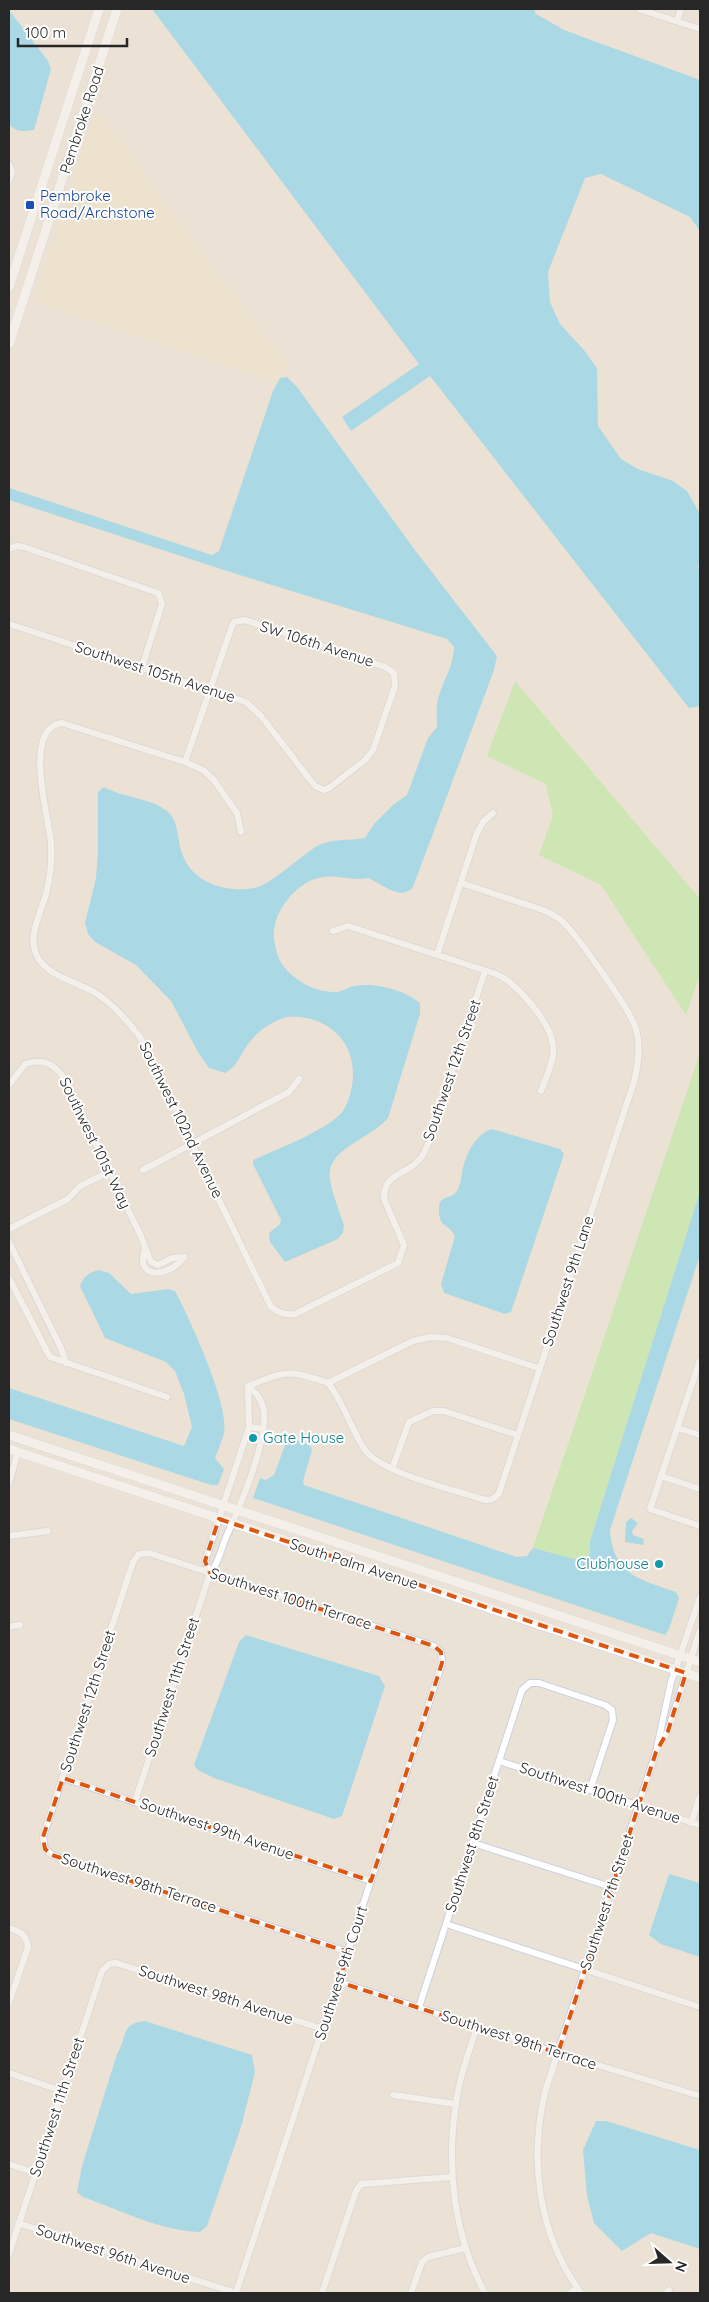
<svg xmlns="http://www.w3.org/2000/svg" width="709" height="2302" font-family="Quicksand,sans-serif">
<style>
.education{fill:#efe2c3}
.green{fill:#aae88d}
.water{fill:#5eccf9}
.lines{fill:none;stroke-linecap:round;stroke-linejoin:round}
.minor-casing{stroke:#cbcfe2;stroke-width:8}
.secondary-casing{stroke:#cbcfe2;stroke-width:10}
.minor{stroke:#fff;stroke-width:6}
.secondary{stroke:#fff;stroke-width:9}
.marked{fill:none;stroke:#de560d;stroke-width:4;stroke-dasharray:10 6;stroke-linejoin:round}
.transit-dot{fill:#1a4fb4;stroke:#fff;stroke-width:2}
.culture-dot{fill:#0f9aa8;stroke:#fff;stroke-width:2}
.labels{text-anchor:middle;stroke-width:4;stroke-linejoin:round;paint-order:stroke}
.street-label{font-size:15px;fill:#272727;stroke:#fff}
.transit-label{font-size:15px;fill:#164399;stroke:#fff;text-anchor:start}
.culture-label{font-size:15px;fill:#0d838f;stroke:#fff;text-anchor:start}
</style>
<rect width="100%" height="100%" fill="#ebe2d6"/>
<path class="education" d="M96,114L102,116L199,250L286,363L281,383L33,301Z"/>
<g class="green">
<path d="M515,681L700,899V974L686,1015L601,885L539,855L553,816L546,784L487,756Z"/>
<path d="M700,1053V1191L590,1541V1555L585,1563L533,1548Z"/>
</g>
<g class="water">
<path d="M152,9H534L536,14L564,30L700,80V231L690,217L601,174L585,178L548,272L550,302L560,324L584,350L597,368L598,426L621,459L638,469L673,481L687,491L700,514V563L698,567L700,571V706L689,708L430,376L351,431L342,417L419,364Z"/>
<path d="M9,10L48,61L51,69L34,130C25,132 15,132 9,124Z"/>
<path d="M287,377L297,387L414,549L497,656L494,670L413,887C401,902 381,883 368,878C356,880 349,878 338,877C310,873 289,892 278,915C272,930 273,941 278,956C286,977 314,993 336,992C342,992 349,987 354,986C374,982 405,990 420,1003V1014L388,1118C370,1140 325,1148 330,1180C333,1195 339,1211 344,1225L343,1233L338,1239L285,1262L270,1242L269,1233L280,1224L281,1220L253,1164V1160C277,1149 327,1131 343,1111C348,1103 350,1095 352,1086C357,1054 342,1028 311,1019C302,1017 289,1015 281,1019C268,1024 256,1033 248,1044C240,1055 237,1067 225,1073L209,1068L199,1054L171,1001L136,965L95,942L88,934L85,923L96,878L98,853V792L104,787C123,798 149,797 167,811C179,821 177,839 182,853C191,883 230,895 258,887C273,882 301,856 317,846C333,838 348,841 365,838L374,824L393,805L407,795L428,738L437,727C437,720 436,711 437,704C441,682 453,670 454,647L447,639L230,572L9,500V488L212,555L219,551L273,391L280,378Z"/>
<path d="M492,1129L560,1149L564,1154L511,1312L505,1314L444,1293L441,1284L455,1236C449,1223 438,1229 439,1207C440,1195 452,1199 457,1191C462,1182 461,1173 464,1164C468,1150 478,1133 492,1129Z"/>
<path d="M700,1191V1255L610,1530C613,1575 639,1579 676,1592L679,1598L669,1629L665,1635L253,1498L260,1478L266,1480L274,1475L288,1437L310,1445L312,1450L303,1481L304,1485L517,1557L527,1556L533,1548L585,1562L590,1555V1541Z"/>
<path d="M98,1270L109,1273L131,1294L168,1289L175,1291C189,1317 230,1406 224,1433C222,1441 218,1450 215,1458L224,1469L218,1485H211L9,1419V1388L184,1446L192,1427L184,1394L175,1371L166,1362L105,1338L80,1286C84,1276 88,1273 98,1270Z"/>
<path d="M631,1518L638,1523L632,1531L633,1535L644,1539L643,1545L625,1542L626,1522Z"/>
<path d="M246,1635L379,1676L385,1686L342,1816L334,1819L214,1778L198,1770L194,1765L239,1642Z"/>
<path d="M669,1874L700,1883V1957L661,1944L649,1935Z"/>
<path d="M145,2021L252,2055L255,2072L241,2127L207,2226L200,2232C160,2231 120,2210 83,2197L77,2192L82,2166L117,2054C128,2036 120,2024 145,2021Z"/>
<path d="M596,2121H606L700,2150V2249L651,2233L622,2251L594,2223L587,2196L583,2150Z"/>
</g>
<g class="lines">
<g class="minor-casing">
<g id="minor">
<path d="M639,9L700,29"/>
<path d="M677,21L681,9"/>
<path d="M9,164L12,172L9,181"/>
<path d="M9,549L16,546L24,547L158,593L162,604L142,667"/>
<path d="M9,624L246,702L261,716L315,786L324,790L329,788L365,760L373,750L395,686L394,673L385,667L245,620L234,622L232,626L185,762"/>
<path d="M241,832L237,813L213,779L203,770L185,762L62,723C21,728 50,820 51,845C52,861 50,878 46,894C41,913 27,936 37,956C47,976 77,982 94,992C112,1003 127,1020 140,1037L271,1307C279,1313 285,1315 295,1314L398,1263L404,1245L384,1199C384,1172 405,1176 419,1160C423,1156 426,1148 429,1142L485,971"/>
<path d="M333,931L348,926L496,974C516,982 552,1024 553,1046C555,1060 546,1077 541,1091"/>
<path d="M437,955L477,833L483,822L493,813"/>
<path d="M9,1085L25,1064C42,1058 54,1063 64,1078L140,1234L151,1262L158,1265L172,1258L184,1257"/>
<path d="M143,1170L289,1092L299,1079"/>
<path d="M9,1229L68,1199L80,1186L109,1172"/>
<path d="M9,1242L61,1348L66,1363"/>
<path d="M145,1249C134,1280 169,1278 184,1257"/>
<path d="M9,1278L50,1357L167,1397"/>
<path d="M700,1360L650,1509L700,1526"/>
<path d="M328,1383L413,1341L431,1337L447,1338L538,1368"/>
<path d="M248,1386C287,1371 287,1369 328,1383C344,1403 351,1429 365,1450C382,1473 452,1489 481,1499C489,1501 494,1500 499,1493L634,1082C638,1065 641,1047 636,1029C630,1009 579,938 563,922C556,916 549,912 540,909L461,883"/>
<path d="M249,1427L263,1429"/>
<path d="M677,1428L700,1435"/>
<path d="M392,1469L409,1422L433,1411H444L517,1435"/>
<path d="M661,1476L700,1489"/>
<path d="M9,1483L18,1452"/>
<path d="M9,1536L48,1531"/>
<path d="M210,1573L205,1561L249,1427L248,1386"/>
<path d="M9,1627L20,1625"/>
<path d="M658,1748L668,1731L700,1630"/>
<path d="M499,1761L700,1825"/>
<path d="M63,1778L371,1881"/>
<path d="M135,1801L210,1573C220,1561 221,1548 227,1535C241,1504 267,1444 264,1411C262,1399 256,1393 248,1386"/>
<path d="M691,1823L700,1796"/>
<path d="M473,1843L611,1887"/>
<path d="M446,1924L700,2007"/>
<path d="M9,1928C21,1932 26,1934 28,1947L9,2003"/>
<path d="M339,1982L558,2053L700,2096"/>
<path d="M419,2007L522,1690L530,1683H539L605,1705L612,1710L613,1720L590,1790"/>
<path d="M477,2027C469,2052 459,2078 456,2104C446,2168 454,2236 485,2293"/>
<path d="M9,2073L62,2091"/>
<path d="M393,2095L456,2104"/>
<path d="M9,2164L35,2173"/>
<path d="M18,2223L236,2293"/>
<path d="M9,2254L102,1971L109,1964L116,1963L323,2029"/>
<path d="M236,2293L442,1663L441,1652L434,1646L149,1553L139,1554L133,1562L43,1837L45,1849L52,1855L348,1952"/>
<path d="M322,2293L356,2191L361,2184L452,2177"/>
<path d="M411,2293L422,2262L428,2257L465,2248"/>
<path d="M570,2293L577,2288"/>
<path d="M581,2293C538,2234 529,2161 545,2092L656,1752L671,1682L700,1597"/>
<path d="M666,2293L669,2290"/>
</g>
</g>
<g class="secondary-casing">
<g id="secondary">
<path d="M9,287L99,9"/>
<path d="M9,344L117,9"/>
<path d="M9,1435L700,1662"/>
<path d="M9,1449L700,1678"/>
</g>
</g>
<use href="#minor" class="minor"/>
<use href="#secondary" class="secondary"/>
</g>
<path d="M0 0H709V2302H0ZM219,1519L686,1673L668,1731L656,1752L558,2053L339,1982L348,1952L52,1855L45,1849L43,1837L63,1778L371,1881L442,1663L441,1652L434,1646L210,1573L205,1561Z" fill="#ebe2d6" fill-opacity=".55" fill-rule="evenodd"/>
<path class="marked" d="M219,1519L686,1673L668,1731L656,1752L558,2053L339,1982L348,1952L52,1855L45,1849L43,1837L63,1778L371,1881L442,1663L441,1652L434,1646L210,1573L205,1561Z"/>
<rect class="transit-dot" x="25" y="200" width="10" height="10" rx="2.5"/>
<g class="culture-dot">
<circle cx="253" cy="1438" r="5"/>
<circle cx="659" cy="1564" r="5"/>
</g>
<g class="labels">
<g class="street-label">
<text transform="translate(82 120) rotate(-72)" y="5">Pembroke Road</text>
<text transform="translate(317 644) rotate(18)" y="5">SW 106th Avenue</text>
<text transform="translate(155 672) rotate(18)" y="5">Southwest 105th Avenue</text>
<text transform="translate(452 1070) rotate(-71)" y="5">Southwest 12th Street</text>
<text transform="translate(181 1120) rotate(64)" y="5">Southwest 102nd Avenue</text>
<text transform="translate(95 1143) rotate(64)" y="5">Southwest 101st Way</text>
<text transform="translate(568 1281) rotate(-72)" y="5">Southwest 9th Lane</text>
<text transform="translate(354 1564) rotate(18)" y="5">South Palm Avenue</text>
<text transform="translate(291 1599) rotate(18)" y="5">Southwest 100th Terrace</text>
<text transform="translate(172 1687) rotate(-72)" y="5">Southwest 11th Street</text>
<text transform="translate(88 1701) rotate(-72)" y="5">Southwest 12th Street</text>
<text transform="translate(600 1793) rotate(18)" y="5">Southwest 100th Avenue</text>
<text transform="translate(217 1829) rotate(19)" y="5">Southwest 99th Avenue</text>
<text transform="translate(472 1844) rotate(-72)" y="5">Southwest 8th Street</text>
<text transform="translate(139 1883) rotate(18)" y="5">Southwest 98th Terrace</text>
<text transform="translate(607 1902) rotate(-72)" y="5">Southwest 7th Street</text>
<text transform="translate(341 1973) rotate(-72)" y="5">Southwest 9th Court</text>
<text transform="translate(216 1995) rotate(18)" y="5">Southwest 98th Avenue</text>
<text transform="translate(519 2040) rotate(18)" y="5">Southwest 98th Terrace</text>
<text transform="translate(57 2107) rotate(-72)" y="5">Southwest 11th Street</text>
<text transform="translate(113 2254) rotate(18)" y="5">Southwest 96th Avenue</text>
</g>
<g class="transit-label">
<text x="40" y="201">Pembroke<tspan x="40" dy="17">Road/Archstone</tspan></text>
</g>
<g class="culture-label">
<text x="263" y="1443">Gate House</text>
<text x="649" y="1569" text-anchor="end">Clubhouse</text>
</g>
</g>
<rect width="709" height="2302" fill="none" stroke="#272727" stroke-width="20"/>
<g transform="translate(669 2262) rotate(110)" stroke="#ffffff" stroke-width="4" paint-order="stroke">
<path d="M0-4L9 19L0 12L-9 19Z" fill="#272727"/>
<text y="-8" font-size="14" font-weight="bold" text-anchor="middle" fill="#272727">N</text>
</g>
<path d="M18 38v8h109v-8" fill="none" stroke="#272727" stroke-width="2.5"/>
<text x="25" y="38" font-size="15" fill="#272727" stroke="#ffffff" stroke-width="4" paint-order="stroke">100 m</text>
</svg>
